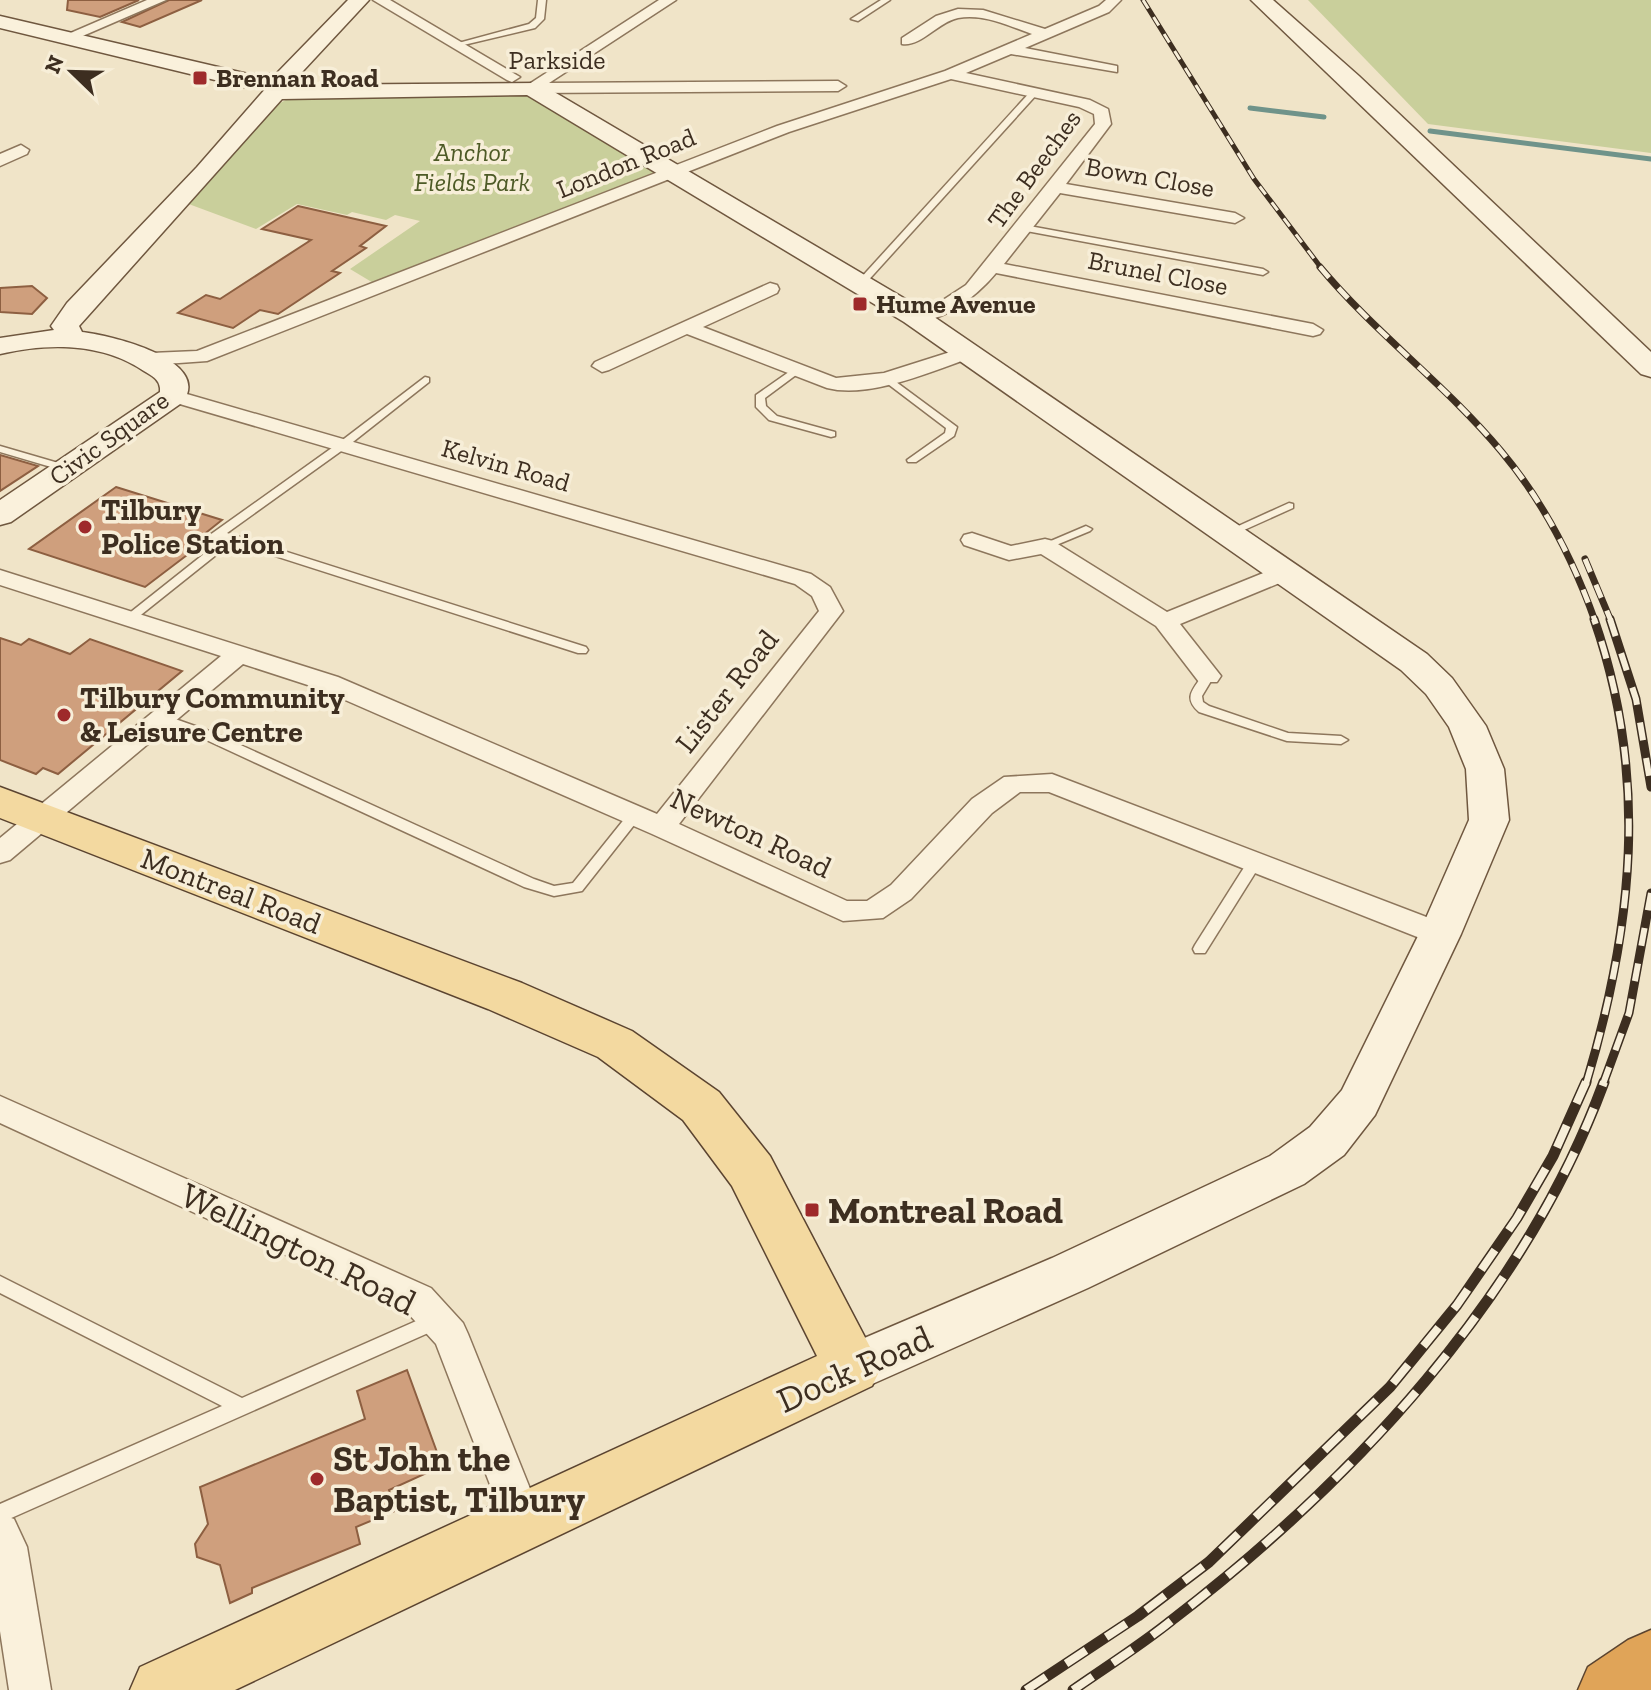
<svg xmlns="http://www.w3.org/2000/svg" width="1651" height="1690" font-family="'Zilla Slab',serif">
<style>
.green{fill:#c9cf9b}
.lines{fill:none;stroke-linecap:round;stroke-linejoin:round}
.stream{stroke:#6f938a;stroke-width:5}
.building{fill:#cf9f7d;stroke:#8d5f41;stroke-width:2}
.lane-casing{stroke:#8d765c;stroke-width:3}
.street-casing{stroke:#8d765c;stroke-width:3}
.secondary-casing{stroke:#6f573f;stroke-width:3}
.primary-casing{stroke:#5b4430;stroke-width:3}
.highway-casing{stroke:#5b4430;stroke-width:3}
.lane{fill:#faf1dc;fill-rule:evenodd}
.street{fill:#faf1dc;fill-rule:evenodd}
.secondary{fill:#faf1dc;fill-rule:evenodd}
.primary{fill:#f3d9a0;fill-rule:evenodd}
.highway{fill:#e0a458;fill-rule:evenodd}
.rail-far3-casing{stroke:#3d2e20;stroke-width:5}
.rail-far2-casing{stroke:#3d2e20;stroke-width:7}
.rail-far1-casing{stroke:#3d2e20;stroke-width:9}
.rail-casing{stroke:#3d2e20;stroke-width:11}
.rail-far3{stroke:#f7eed8;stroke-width:3;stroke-dasharray:10;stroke-linecap:butt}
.rail-far2{stroke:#f7eed8;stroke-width:5;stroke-dasharray:14;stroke-linecap:butt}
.rail-far1{stroke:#f7eed8;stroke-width:6;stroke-dasharray:18;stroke-linecap:butt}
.rail{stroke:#f7eed8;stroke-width:8;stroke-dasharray:24;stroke-linecap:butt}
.poi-dot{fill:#9e2a2b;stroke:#f7eed8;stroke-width:3}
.labels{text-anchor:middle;stroke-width:7;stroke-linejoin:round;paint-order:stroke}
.far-street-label{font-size:26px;fill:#3d2e20;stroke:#f7eed8}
.far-poi-label{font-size:26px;font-weight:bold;fill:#3d2e20;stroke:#f7eed8;text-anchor:start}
.far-park-label{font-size:26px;font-style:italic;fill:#4d5a26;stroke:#f7eed8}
.poi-label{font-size:30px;font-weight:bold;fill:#3d2e20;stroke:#f7eed8;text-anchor:start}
.street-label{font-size:30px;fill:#3d2e20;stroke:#f7eed8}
.near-poi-label{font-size:36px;font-weight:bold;fill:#3d2e20;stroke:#f7eed8;text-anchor:start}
.near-street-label{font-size:36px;fill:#3d2e20;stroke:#f7eed8}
</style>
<rect width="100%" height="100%" fill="#f0e4c8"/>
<g class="green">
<path d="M1308,0H1651V153L1428,124Z"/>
<path d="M515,95L530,96L654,169L655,173L375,284L350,269L420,221L395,215L386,220L352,212L347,215L297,204L256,229L186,203L276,105L288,99Z"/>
</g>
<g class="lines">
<g class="stream">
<path d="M1250,108L1324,117"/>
<path d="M1430,131L1651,159"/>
</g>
</g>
<g class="building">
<path d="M68,0H139L100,17L67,10Z"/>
<path d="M169,0H202L140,27L122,22Z"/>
<path d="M298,206L386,226L360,246L366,248L332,271L340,273L278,314L260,310L233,328L178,313L206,295L220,299L311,240L262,229Z"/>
<path d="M32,286L47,298L32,314L0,312V288Z"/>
<path d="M0,455L38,466L0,491Z"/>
<path d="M116,487L222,520L188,547L195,549L145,587L29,549Z"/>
<path d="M0,638L21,645L29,639L70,654L90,639L182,671L58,774L43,768L36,774L0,760Z"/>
<path d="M407,1370L442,1466L389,1490L395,1511L356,1527L360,1544L252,1588V1593L230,1603L220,1565L197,1557L195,1544L208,1524L200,1487L365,1419L357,1391Z"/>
</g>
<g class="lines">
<g class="lane-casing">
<g id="lane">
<path d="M538,0H546L544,19L535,28L455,47L451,45L529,24L536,18Z"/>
<path d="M881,0H890L858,21L851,19Z"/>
<path d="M1032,90L1039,92L864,285H858V281Z"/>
<path d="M1024,225L1263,269L1268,272L1263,275L1021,230V226Z"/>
<path d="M796,367L800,368V372L765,398L766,406L777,416L835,432V436L831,437L769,420L756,407V395Z"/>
<path d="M888,376L957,427L954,436L916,462H908L907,460L945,433L946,428L884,381L883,379Z"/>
<path d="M425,377L429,378V382L344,449L227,533L586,647L588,650L586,653H578L219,538L206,545L200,542L336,445Z"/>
<path d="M0,446L72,467L73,469L68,472L0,452Z"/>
<path d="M1289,503L1293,504V508L1233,535H1225L1223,533Z"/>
<path d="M1086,526L1092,529L1090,531L1049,548H1041L1039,546Z"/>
<path d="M234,548L240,551L238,553L216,555L132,622L128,623L122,619L209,550Z"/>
<path d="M1208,672L1214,676L1202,696L1203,702L1209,706L1288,733L1341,736L1348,740L1341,744L1287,741L1199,712C1182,697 1194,689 1204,673Z"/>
<path d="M161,714L212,732L534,879L554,886L573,883L630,812H640L642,815L582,891L554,896L524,887L202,738L156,721L155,718L156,715Z"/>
<path d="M1255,857L1262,862L1205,953H1195L1193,949L1195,945L1250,858Z"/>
<path d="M0,1276L242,1398L432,1314L438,1312L444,1314L447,1320L444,1326L0,1523V1504L222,1406L0,1293Z"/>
</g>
</g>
<g class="street-casing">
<g id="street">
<path d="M147,0H166L71,41L66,42L59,38Z"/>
<path d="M373,0H390L520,77L512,82L507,80Z"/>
<path d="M659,0H676L549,83L838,81L846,86L838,91L531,93L523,88Z"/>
<path d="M1106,0H1121L1109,12L1025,48L1117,66V72L1011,54L966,73L1090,100L1108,109L1111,124L1066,184L1235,213L1244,218L1235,223L1060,193L1004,264L1313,324L1323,330L1320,334L1313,336L996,273C978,295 938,328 907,320L904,316L907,312L940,302L966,285L1095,124L1094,114L1079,107L951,79L789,132L207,361L151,365L141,359L151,353L197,351L777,126L945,71L1032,34C1009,26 983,13 958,18C938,22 921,47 902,44V38L936,16L958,9L983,10L1045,29L1099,6Z"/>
<path d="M21,145L29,150L27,154L0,166V154Z"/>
<path d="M770,283L777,285L779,289L777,293L703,327L836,378L884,373L966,347L976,353L973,357C932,371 870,399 827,388L687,334L609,370L602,372L592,366L595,362Z"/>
<path d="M173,390L811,574L830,587L843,611L679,824L847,901H867L891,885L972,799L1004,777L1052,774L1450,926L1455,934L1450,942L1440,945L1430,942L1049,792H1020L992,813L911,899L883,918L843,921L652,834L320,689L243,664L10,860L0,863V838L221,656L0,585V570L338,677L657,814L819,611L812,596L795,584L166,400L163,396Z"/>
<path d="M972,533L1011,546L1045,539L1053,541L1167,612L1278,567H1294L1298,572L1294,577L1180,624L1221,676L1217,682H1199L1156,626L1041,554L1009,560L964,545L961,540L964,535Z"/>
<path d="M0,1096L431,1288L463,1323L468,1334L543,1521L537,1534L523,1540L509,1534L436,1344L405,1310L0,1123Z"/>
<path d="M0,1514L14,1519L27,1547L51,1690H9L0,1631Z"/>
</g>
</g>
<g class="secondary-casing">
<g id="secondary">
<path d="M348,0H369L290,85L539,83L924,310L1427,654L1452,678L1486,726L1504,769L1509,820L1461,934L1375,1115L1344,1155L1304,1184L1088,1288L870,1385L852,1392L834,1385L826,1368L834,1351L1052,1258L1270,1156L1310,1127L1342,1090L1419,934L1469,820L1466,769L1449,727L1426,694L1401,670L904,322L527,95L282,99L79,326L82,332C109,335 213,359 183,402L11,522L0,525V500L160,392V388C159,379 152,376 144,371C102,342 47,343 0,354V338L54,330L51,326L67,303L197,167L267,87L248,88L0,28V16L248,74H276Z"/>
<path d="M1251,0H1273L1359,76L1651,352V377L1641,374Z"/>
</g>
</g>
<g class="primary-casing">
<path id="primary" d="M0,787L522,983L632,1031L719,1092L770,1156L881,1368L872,1386L235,1690H130L140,1667L817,1356L732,1186L683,1120L598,1057L488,1009L0,818Z"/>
</g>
<g class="highway-casing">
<path id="highway" d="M1651,1630V1690H1578L1588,1667L1628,1640Z"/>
</g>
<use href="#lane" class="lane"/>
<use href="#street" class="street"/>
<use href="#secondary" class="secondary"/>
<use href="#primary" class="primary"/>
<use href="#highway" class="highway"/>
<g class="rail-far3-casing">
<path id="rail-far3" d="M1143,0L1254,179L1322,269"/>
</g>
<g class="rail-far2-casing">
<g id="rail-far2">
<path d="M1320,267C1375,333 1446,385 1501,451C1543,501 1573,559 1595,621"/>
<path d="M1585,559L1611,621"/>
</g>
</g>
<g class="rail-far1-casing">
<g id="rail-far1">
<path d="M1610,619L1636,699L1651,787"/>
<path d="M1586,1084C1633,927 1649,777 1594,619"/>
<path d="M1603,1084L1629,1013L1651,893"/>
</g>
</g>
<g class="rail-casing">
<g id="rail">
<path d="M1026,1690L1138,1616L1209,1562L1390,1387L1457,1305L1517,1218L1553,1156L1586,1082"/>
<path d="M1073,1690C1106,1667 1141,1645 1172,1620C1353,1481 1524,1299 1604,1082"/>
</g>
</g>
<use href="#rail-far3" class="rail-far3"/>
<use href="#rail-far2" class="rail-far2"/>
<use href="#rail-far1" class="rail-far1"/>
<use href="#rail" class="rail"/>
</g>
<g class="poi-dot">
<rect x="192" y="70" width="16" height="16" rx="4"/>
<rect x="852" y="296" width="16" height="16" rx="4"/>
<circle cx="85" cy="527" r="8"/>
<circle cx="64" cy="715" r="8"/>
<rect x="804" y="1202" width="16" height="16" rx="4"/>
<circle cx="317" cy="1479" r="8"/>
</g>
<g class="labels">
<g class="far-street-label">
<text x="557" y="69">Parkside</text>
<text transform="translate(626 163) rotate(-22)" y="9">London Road</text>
<text transform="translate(1034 169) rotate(-54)" y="9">The Beeches</text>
<text transform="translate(1150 177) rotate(10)" y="9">Bown Close</text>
<text transform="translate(1158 273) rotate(11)" y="9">Brunel Close</text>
<text transform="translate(109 438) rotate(-36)" y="9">Civic Square</text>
<text transform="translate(506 465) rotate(16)" y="9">Kelvin Road</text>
</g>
<g class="far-poi-label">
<text x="216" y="87">Brennan Road</text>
<text x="876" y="313">Hume Avenue</text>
</g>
<g class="far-park-label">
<text x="472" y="161">Anchor<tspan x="472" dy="30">Fields Park</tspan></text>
</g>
<g class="poi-label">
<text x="101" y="520">Tilbury<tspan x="101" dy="34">Police Station</tspan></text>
<text x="80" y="708">Tilbury Community<tspan x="80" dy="34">&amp; Leisure Centre</tspan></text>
</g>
<g class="street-label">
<text transform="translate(727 691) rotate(-52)" y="10">Lister Road</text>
<text transform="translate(751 833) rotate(25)" y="10">Newton Road</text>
<text transform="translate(231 891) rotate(21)" y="10">Montreal Road</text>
</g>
<g class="near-poi-label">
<text x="828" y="1223">Montreal Road</text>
<text x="333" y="1471">St John the<tspan x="333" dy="41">Baptist, Tilbury</tspan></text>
</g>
<g class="near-street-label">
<text transform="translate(299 1248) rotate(26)" y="13">Wellington Road</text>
<text transform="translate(854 1368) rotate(-24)" y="13">Dock Road</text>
</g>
</g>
<g transform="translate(72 72) rotate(293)" stroke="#f7eed8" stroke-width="6" paint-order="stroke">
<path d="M0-6L14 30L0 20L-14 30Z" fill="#3d2e20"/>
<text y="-12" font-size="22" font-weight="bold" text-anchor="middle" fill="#3d2e20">N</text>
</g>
</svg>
